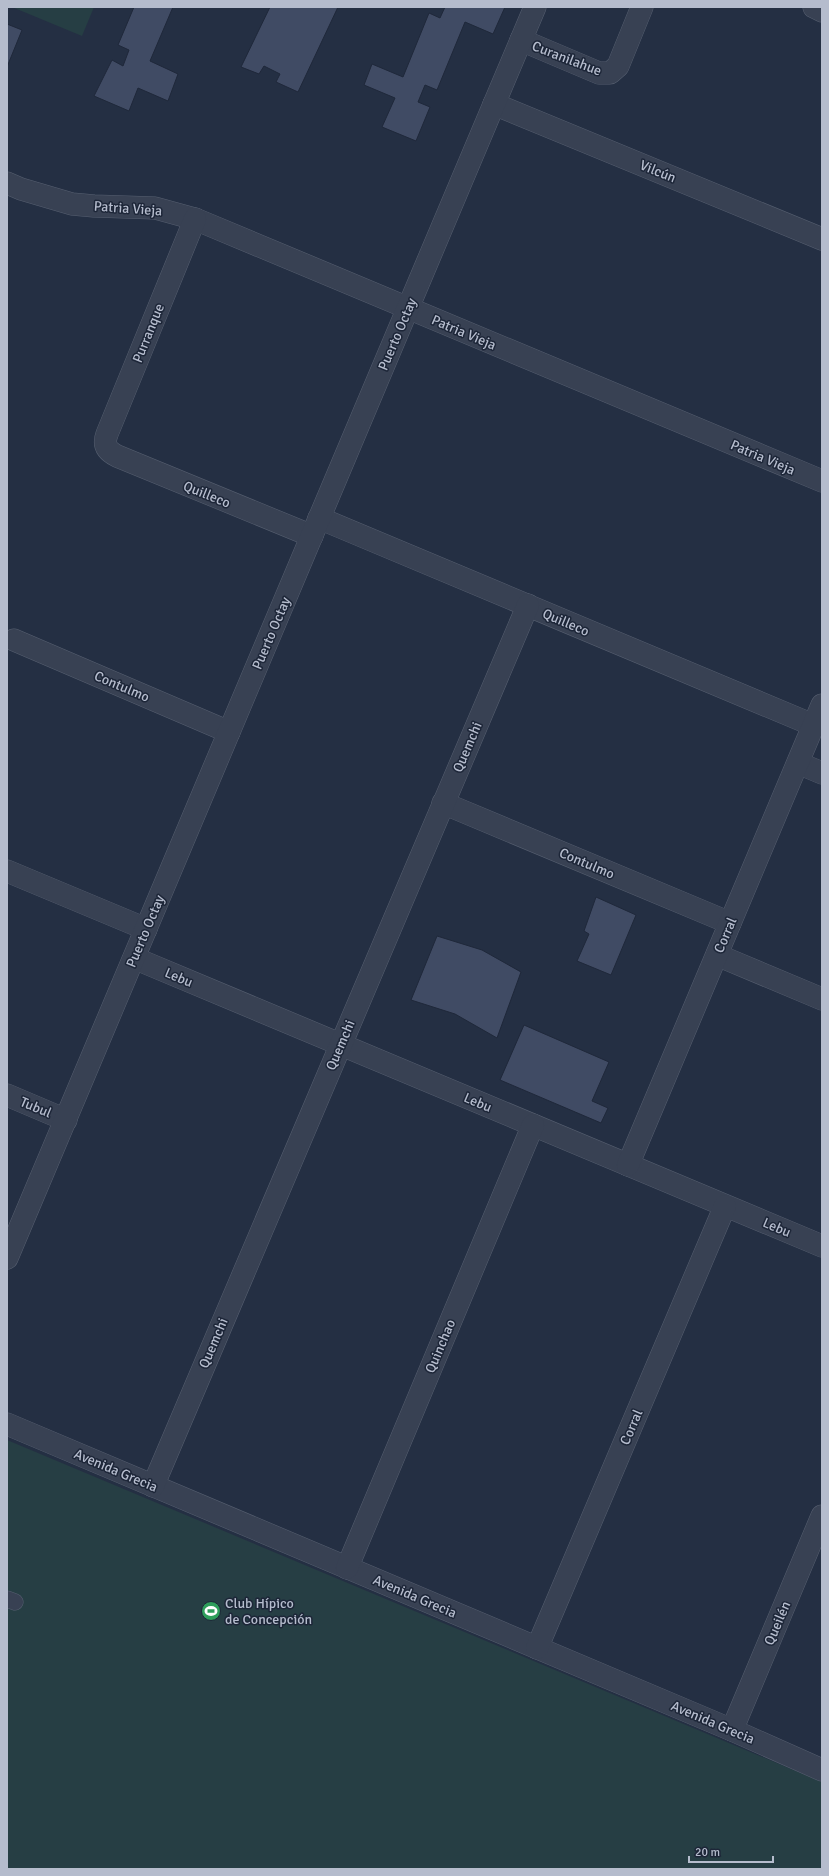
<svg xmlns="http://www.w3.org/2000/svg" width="829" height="1876" font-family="Signika,sans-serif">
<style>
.green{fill:#263e44}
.building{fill:#404b64;stroke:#1f283a}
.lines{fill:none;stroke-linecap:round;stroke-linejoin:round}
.lane-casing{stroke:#565f70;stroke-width:17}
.street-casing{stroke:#565f70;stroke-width:23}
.lane{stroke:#384153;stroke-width:16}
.street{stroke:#384153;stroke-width:22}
.labels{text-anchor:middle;stroke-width:3;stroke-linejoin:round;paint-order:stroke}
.street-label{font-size:14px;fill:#b5bccd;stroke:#1d2638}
.poi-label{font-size:14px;fill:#b5bccd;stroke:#1d2638;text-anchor:start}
</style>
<rect width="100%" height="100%" fill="#242f43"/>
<g class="green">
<path d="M12,7H94L82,36Z"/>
<path d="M7,1440L822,1782V1869H7Z"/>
</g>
<g class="building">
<path d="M134,7H173L150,61L178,74L168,101L138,88L129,111L94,96L112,60L123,66L129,50L118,45Z"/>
<path d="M270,7H338L298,92L276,82L280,74L264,66L259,74L241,67Z"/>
<path d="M445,7H505L493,34L465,22L437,90L425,85L418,102L430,107L416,141L382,127L395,98L364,85L372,64L403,77L429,13L440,18Z"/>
<path d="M7,24L22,30L7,67Z"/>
<path d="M596,897L636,915L611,975L577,961L589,934L584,931Z"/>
<path d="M437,936L482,950L521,972L497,1038L455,1014L411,1000Z"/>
<path d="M524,1025L609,1062L592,1101L608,1108L601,1123L500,1080Z"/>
</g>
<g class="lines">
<g class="lane-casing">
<path id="lane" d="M7,1599L15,1602"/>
</g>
<g class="street-casing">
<g id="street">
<path d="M814,7L822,11"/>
<path d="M521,40L599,73H610L618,66L642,7"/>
<path d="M494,104L822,239"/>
<path d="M7,183L21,189L72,204L94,206L155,208L195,219L822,481"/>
<path d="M195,219L107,434C103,445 107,451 117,456L312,536"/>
<path d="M319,518L813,725"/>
<path d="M14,640L229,732"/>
<path d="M798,763L822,773"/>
<path d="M443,803L730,923"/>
<path d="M7,871L146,929"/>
<path d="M717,955L822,999"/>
<path d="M134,958L822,1246"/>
<path d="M7,1095L66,1120"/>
<path d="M628,1165L822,705"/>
<path d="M7,1258L535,7"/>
<path d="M7,1424L732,1730L822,1770"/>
<path d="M153,1486L528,605"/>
<path d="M347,1568L533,1125"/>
<path d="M537,1648L725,1206"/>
<path d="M732,1730L822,1516"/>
</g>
</g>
<use href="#lane" class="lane"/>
<use href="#street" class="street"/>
</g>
<defs>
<g id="stadium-disc" transform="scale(1)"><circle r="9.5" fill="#2e9e5b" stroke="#1d2638"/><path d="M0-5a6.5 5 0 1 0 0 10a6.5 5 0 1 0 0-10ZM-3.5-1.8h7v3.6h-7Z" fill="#fff"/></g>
</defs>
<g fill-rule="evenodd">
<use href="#stadium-disc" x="211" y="1611"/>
</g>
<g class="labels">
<g class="street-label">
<text transform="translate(567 58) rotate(21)" y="5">Curanilahue</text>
<text transform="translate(658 171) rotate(22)" y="5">Vilcún</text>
<text transform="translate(128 208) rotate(4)" y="5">Patria Vieja</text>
<text transform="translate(464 332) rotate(23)" y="5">Patria Vieja</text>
<text transform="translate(148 333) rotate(-68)" y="5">Purranque</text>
<text transform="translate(397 334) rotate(-67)" y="5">Puerto Octay</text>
<text transform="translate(763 457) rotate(23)" y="5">Patria Vieja</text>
<text transform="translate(207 494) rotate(22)" y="5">Quilleco</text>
<text transform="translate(566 622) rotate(23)" y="5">Quilleco</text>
<text transform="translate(271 633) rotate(-67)" y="5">Puerto Octay</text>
<text transform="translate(122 686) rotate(23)" y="5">Contulmo</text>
<text transform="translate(467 747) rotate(-67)" y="5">Quemchi</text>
<text transform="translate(587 863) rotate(23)" y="5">Contulmo</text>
<text transform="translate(145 931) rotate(-67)" y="5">Puerto Octay</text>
<text transform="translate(725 935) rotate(-67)" y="5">Corral</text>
<text transform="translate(179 977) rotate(23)" y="5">Lebu</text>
<text transform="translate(340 1045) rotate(-67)" y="5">Quemchi</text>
<text transform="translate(478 1102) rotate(23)" y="5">Lebu</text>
<text transform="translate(36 1107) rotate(23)" y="5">Tubul</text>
<text transform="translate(777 1227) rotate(23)" y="5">Lebu</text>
<text transform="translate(213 1343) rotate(-67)" y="5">Quemchi</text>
<text transform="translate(440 1346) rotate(-67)" y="5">Quinchao</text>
<text transform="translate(631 1427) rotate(-67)" y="5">Corral</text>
<text transform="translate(116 1470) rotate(23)" y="5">Avenida Grecia</text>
<text transform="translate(415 1596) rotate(23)" y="5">Avenida Grecia</text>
<text transform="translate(777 1623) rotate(-67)" y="5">Queilén</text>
<text transform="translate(713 1722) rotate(23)" y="5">Avenida Grecia</text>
</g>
<g class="poi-label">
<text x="225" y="1608">Club Hípico<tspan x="225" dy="16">de Concepción</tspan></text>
</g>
</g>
<rect width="829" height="1876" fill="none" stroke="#b5bccd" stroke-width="16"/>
<path d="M689 1856v6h84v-6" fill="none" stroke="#b5bccd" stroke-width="2"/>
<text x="695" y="1856" font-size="12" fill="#b5bccd" stroke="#1d2638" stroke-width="3" paint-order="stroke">20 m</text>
</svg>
